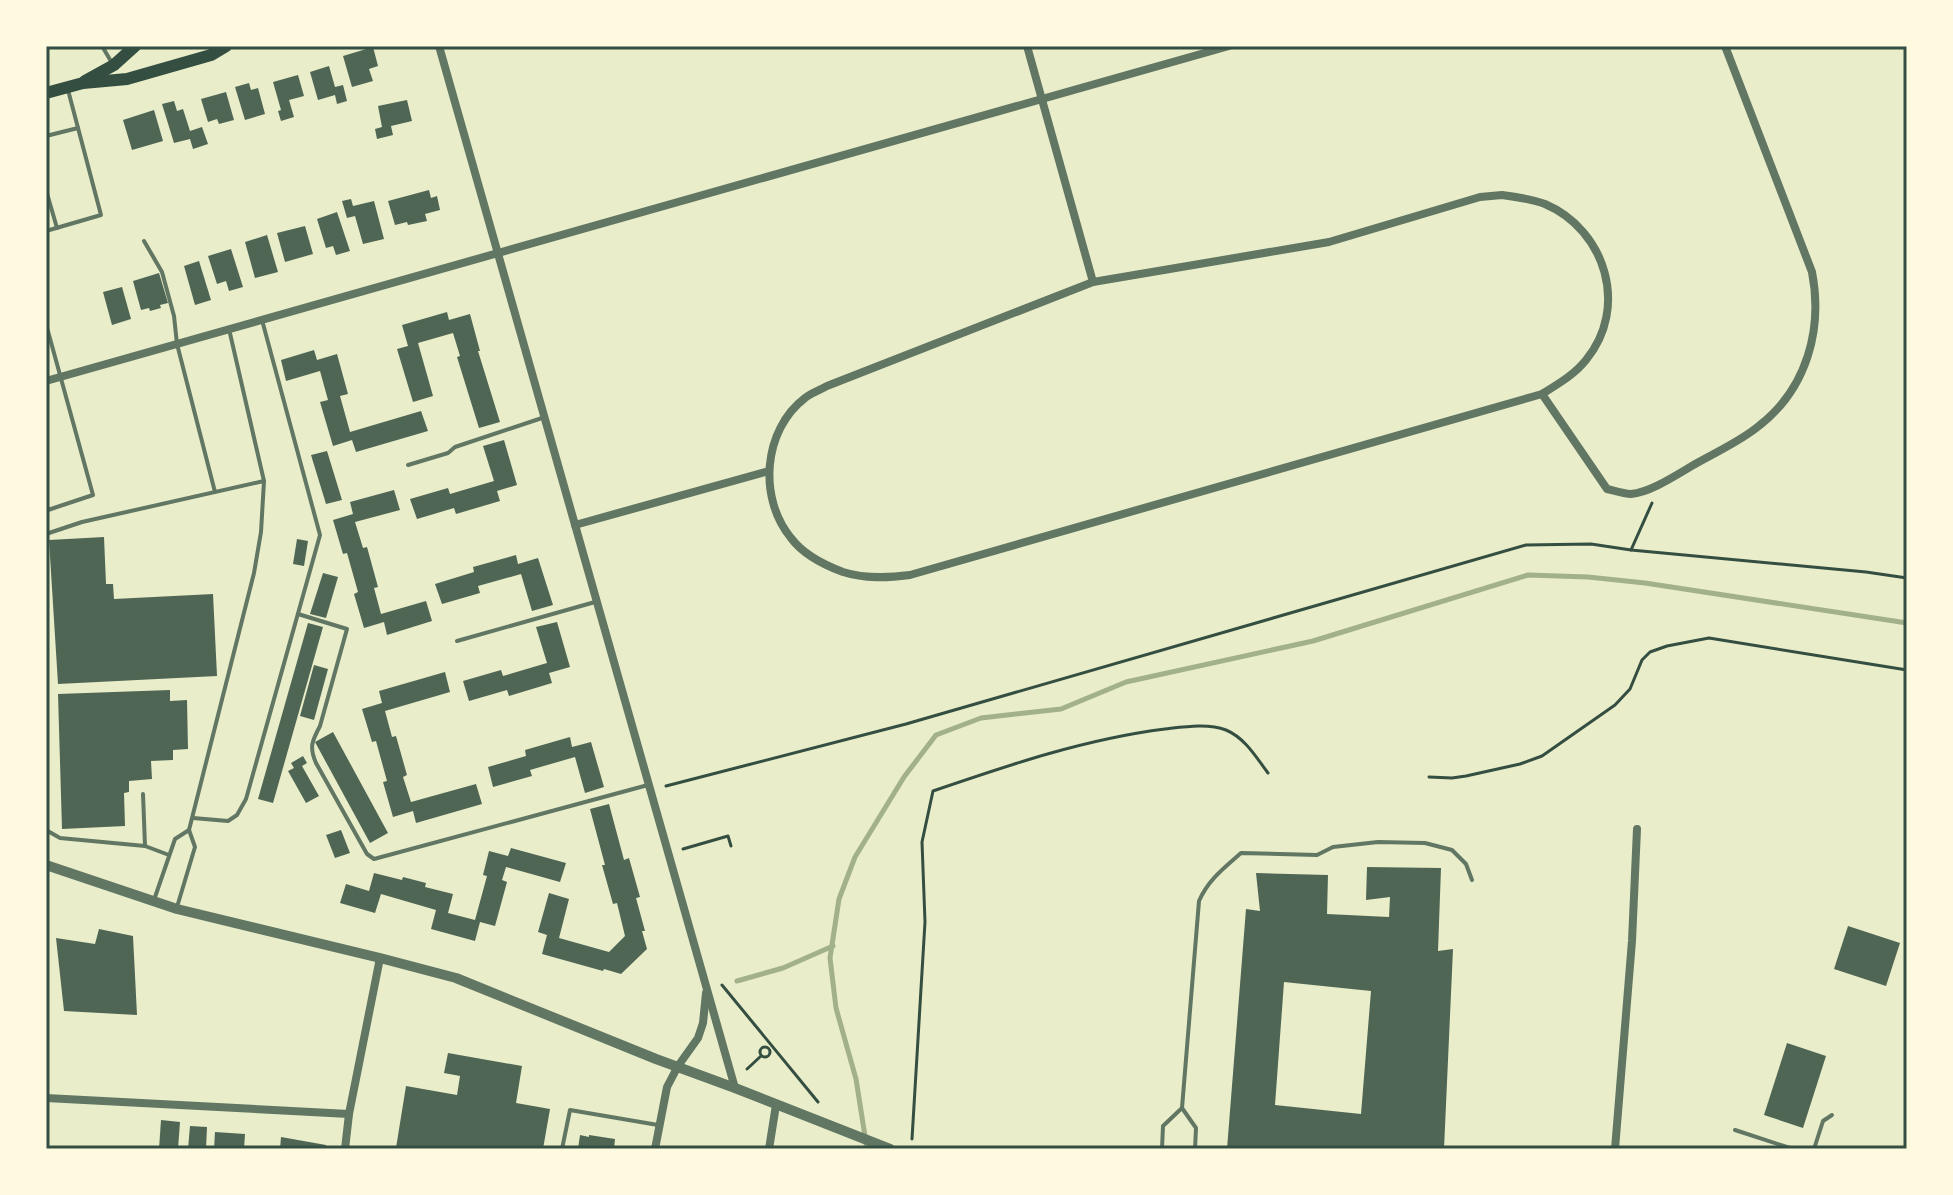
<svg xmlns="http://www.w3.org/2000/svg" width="1953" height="1195" font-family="'Noto Sans',sans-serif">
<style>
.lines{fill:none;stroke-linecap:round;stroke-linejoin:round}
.stream{stroke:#a3b18a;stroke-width:5}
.building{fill:#4f6655;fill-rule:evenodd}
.path{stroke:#344e41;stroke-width:3}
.service{stroke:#617663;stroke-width:4}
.minor{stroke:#617663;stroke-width:8}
.tertiary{stroke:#617663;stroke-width:10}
.primary{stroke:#344e41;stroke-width:12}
.neatline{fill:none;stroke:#344e41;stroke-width:3}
</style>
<rect width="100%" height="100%" fill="#e9edc9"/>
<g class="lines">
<g class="stream">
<path d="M737,981L783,968L833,946"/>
<path d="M867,1149L856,1079L836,1008L830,958L839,899L855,857L904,777L936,735L981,718L1061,709L1126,682L1313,641L1528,575L1588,577L1645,583L1907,623"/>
</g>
</g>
<g class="building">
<path d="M373,47L378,66L369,69L373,81L352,87L343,56Z"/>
<path d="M329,66L335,87L343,85L347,101L337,104L335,95L318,100L310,72Z"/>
<path d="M298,75L304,96L289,100L294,117L281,121L278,111L281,110L273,82Z"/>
<path d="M249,83L251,90L258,88L265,114L245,120L235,87Z"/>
<path d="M226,92L234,120L219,124L217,119L208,122L201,99Z"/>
<path d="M407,100L412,121L391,126L393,135L377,139L375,129L382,127L378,106Z"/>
<path d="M174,101L177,111L183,109L190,131L202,127L208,144L193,149L190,139L174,143L162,104Z"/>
<path d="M154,110L163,141L132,150L123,120Z"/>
<path d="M429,190L431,198L437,196L440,210L425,214L427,221L408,225L407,222L395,225L388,201Z"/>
<path d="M351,199L353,206L374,201L384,239L363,244L355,216L347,218L342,201Z"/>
<path d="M337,212L350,251L336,255L333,246L326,248L317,219Z"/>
<path d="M305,226L313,254L285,262L277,233Z"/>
<path d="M267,235L278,272L255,278L245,242Z"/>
<path d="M231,249L243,287L229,291L226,281L217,284L208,256Z"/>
<path d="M199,261L211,300L195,305L184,266Z"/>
<path d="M159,273L168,303L160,305L161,308L150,311L149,308L141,310L133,281Z"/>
<path d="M122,287L131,319L112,325L103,292Z"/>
<path d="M447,312L449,320L470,314L480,351H478L500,422L479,428L457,357L460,356L453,333L418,343L433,396L413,402L397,349L408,346L402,325Z"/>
<path d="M314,350L317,360L337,354L348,394L340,396L350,432L421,411L428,431L356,452L352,440L333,446L320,402L328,400L320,371L286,381L281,360Z"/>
<path d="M504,440L517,485L497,491L500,501L456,514L454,508L417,519L410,499L448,488L450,494L494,481L483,446Z"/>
<path d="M327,451L342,500L326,504L311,455Z"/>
<path d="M394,490L400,510L355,522L363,548L367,547L378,587L374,588L381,614L426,601L432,621L387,635L384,622L364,628L354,594L358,592L347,553L343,554L333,520L353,514L350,502Z"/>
<path d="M104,537L106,584H113L114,599L213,594L217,676L58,684L49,540Z"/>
<path d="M297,539L308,541L304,566L293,564Z"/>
<path d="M516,555L518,564L538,558L553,605L532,611L521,574L478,586L480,593L442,604L435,584L474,572L473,567Z"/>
<path d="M323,573L338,577L326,618L310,614Z"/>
<path d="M557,622L570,667L549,673L552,683L509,696L507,690L469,701L463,681L501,670L503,676L547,663L536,627Z"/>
<path d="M308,623L323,627L273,803L258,799Z"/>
<path d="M314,665L328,669L314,720L300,716Z"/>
<path d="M445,672L450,692L385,711L392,737L396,736L407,775L403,777L411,802L476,784L482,804L416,823L413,811L393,817L383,782L387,781L376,741L372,742L362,709L382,703L379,691Z"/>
<path d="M170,690V701L187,700L188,749L173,750V760L151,761L152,779L129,781V792L124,793L125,826L62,829L58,694Z"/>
<path d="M333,732L388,833L370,843L315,742Z"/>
<path d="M570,737L572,747L591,742L604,787L585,793L575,757L530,770L532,776L493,787L488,767L526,756L525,750Z"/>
<path d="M303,756L307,763L302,766L319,796L306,803L288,771L294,768L291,763Z"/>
<path d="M609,804L624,860L629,858L640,897L636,898L645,931H642L647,949L621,974L604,969L603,971L542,954L547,935L538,932L549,893L569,899L559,938L609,952L625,936L617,903L613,904L602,865H605L590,809Z"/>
<path d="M341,830L350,853L335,858L326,835Z"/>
<path d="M511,848L566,863L560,882L506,867L502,880L507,882L495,926L480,922L475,941L431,929L436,910L381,894L375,913L340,903L346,884L369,891L374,873L402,880L403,877L426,883L425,887L453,894L448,913L475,920L487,876L483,875L489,851L508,856Z"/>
<path d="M1367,867L1441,868L1438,951L1453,949L1444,1149H1227L1246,909L1260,911L1256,873L1328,875L1327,914L1389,917L1390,897L1366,900ZM1284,982L1371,991L1361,1114L1275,1105Z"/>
<path d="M1848,926L1900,943L1886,986L1834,969Z"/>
<path d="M99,929L133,936L137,1015L64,1011L56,938L95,944Z"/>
<path d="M1787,1043L1826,1056L1803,1128L1764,1115Z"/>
<path d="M448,1053L522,1066L516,1103L550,1109L543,1149L396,1148L406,1086L457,1095L460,1076L444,1073Z"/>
<path d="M161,1120L180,1122L178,1149H159Z"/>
<path d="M190,1126L207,1127L206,1149H188Z"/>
<path d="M215,1132L245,1134L244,1149H214Z"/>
<path d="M580,1135L589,1137V1135L615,1139L614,1149H578Z"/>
<path d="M281,1137L326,1145V1149H280Z"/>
</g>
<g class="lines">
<g class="path">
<path d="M1631,550L1652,503"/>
<path d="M1429,777L1452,778L1466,776L1520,764L1542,756L1615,705L1630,689L1642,660L1650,652L1667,646L1709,638L1907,670"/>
<path d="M666,786L906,724L1526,545L1591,544L1631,550L1866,572L1907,578"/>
<path d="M683,849L728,836L731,846"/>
<path d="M722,985L818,1102"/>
<circle cx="765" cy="1052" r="5"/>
<path d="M747,1069L761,1056"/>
<path d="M912,1139L925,922L922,842L933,791C1009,765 1085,739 1165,729C1183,727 1208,723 1226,730C1245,738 1256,757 1268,773"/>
</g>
<g class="service">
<path d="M102,46L112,63"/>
<path d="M46,136L78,128"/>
<path d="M46,190L57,228"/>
<path d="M46,231L101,215L68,90"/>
<path d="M144,241L162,272L174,316L177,344L215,492"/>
<path d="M46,324L93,495L48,510L46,502"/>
<path d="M408,465L448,453L455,447L542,418"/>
<path d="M46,534L82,522L264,481"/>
<path d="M298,614L347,629L320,726C312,741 309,747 316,763L367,854L374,859L648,785"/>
<path d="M457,641L595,602"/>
<path d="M143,794L145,846"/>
<path d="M193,818L228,821L237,815L246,799L320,535L262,320"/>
<path d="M46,830L60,838L145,846L169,855"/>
<path d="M154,900L175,839L189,830"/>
<path d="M177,907L195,847L189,830L254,573L261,532L264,481L229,329"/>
<path d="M1735,1130L1793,1149"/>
<path d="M562,1149L570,1110L658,1125"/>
<path d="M1162,1149L1163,1126L1182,1108"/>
<path d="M1195,1149L1196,1128L1182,1108L1199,901C1208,880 1224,868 1241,853L1317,855L1333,847L1378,842L1425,843L1452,850L1466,864L1472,880"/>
<path d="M1814,1149L1823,1121L1832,1115"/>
</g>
<g class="minor">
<path d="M439,46L735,1088"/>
<path d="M1027,46L1093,282"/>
<path d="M1502,195C1517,197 1531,199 1545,204C1606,230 1629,308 1586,360C1574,375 1558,384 1542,394L910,575C887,578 865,579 843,572C824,565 803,554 791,538C758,498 763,430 805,398C811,393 820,390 827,386L1093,282L1329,242L1480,197Z"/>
<path d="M46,381L1229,46"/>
<path d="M1542,394L1607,489C1615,491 1624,494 1631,494C1652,492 1679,473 1697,463C1718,451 1741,441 1760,425C1807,388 1823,329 1812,272L1725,46"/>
<path d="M575,525L769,471"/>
<path d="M46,1098L349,1114"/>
<path d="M345,1149L349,1114L380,958"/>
<path d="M655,1149L667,1087L678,1066L698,1038L703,1023L706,993"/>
<path d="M769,1149L776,1105"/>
<path d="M1615,1149L1632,941L1637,829"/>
</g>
<path class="tertiary" d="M46,865L177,909L380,958L456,978L656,1059L735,1088L890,1149"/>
<g class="primary">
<path d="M85,81L114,65L135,46"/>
<path d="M46,93L83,83L127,79L211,55L226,46"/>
</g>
</g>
<rect width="1953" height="1195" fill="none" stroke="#fefae0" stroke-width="96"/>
<rect x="48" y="48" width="1857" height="1099" class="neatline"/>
</svg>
